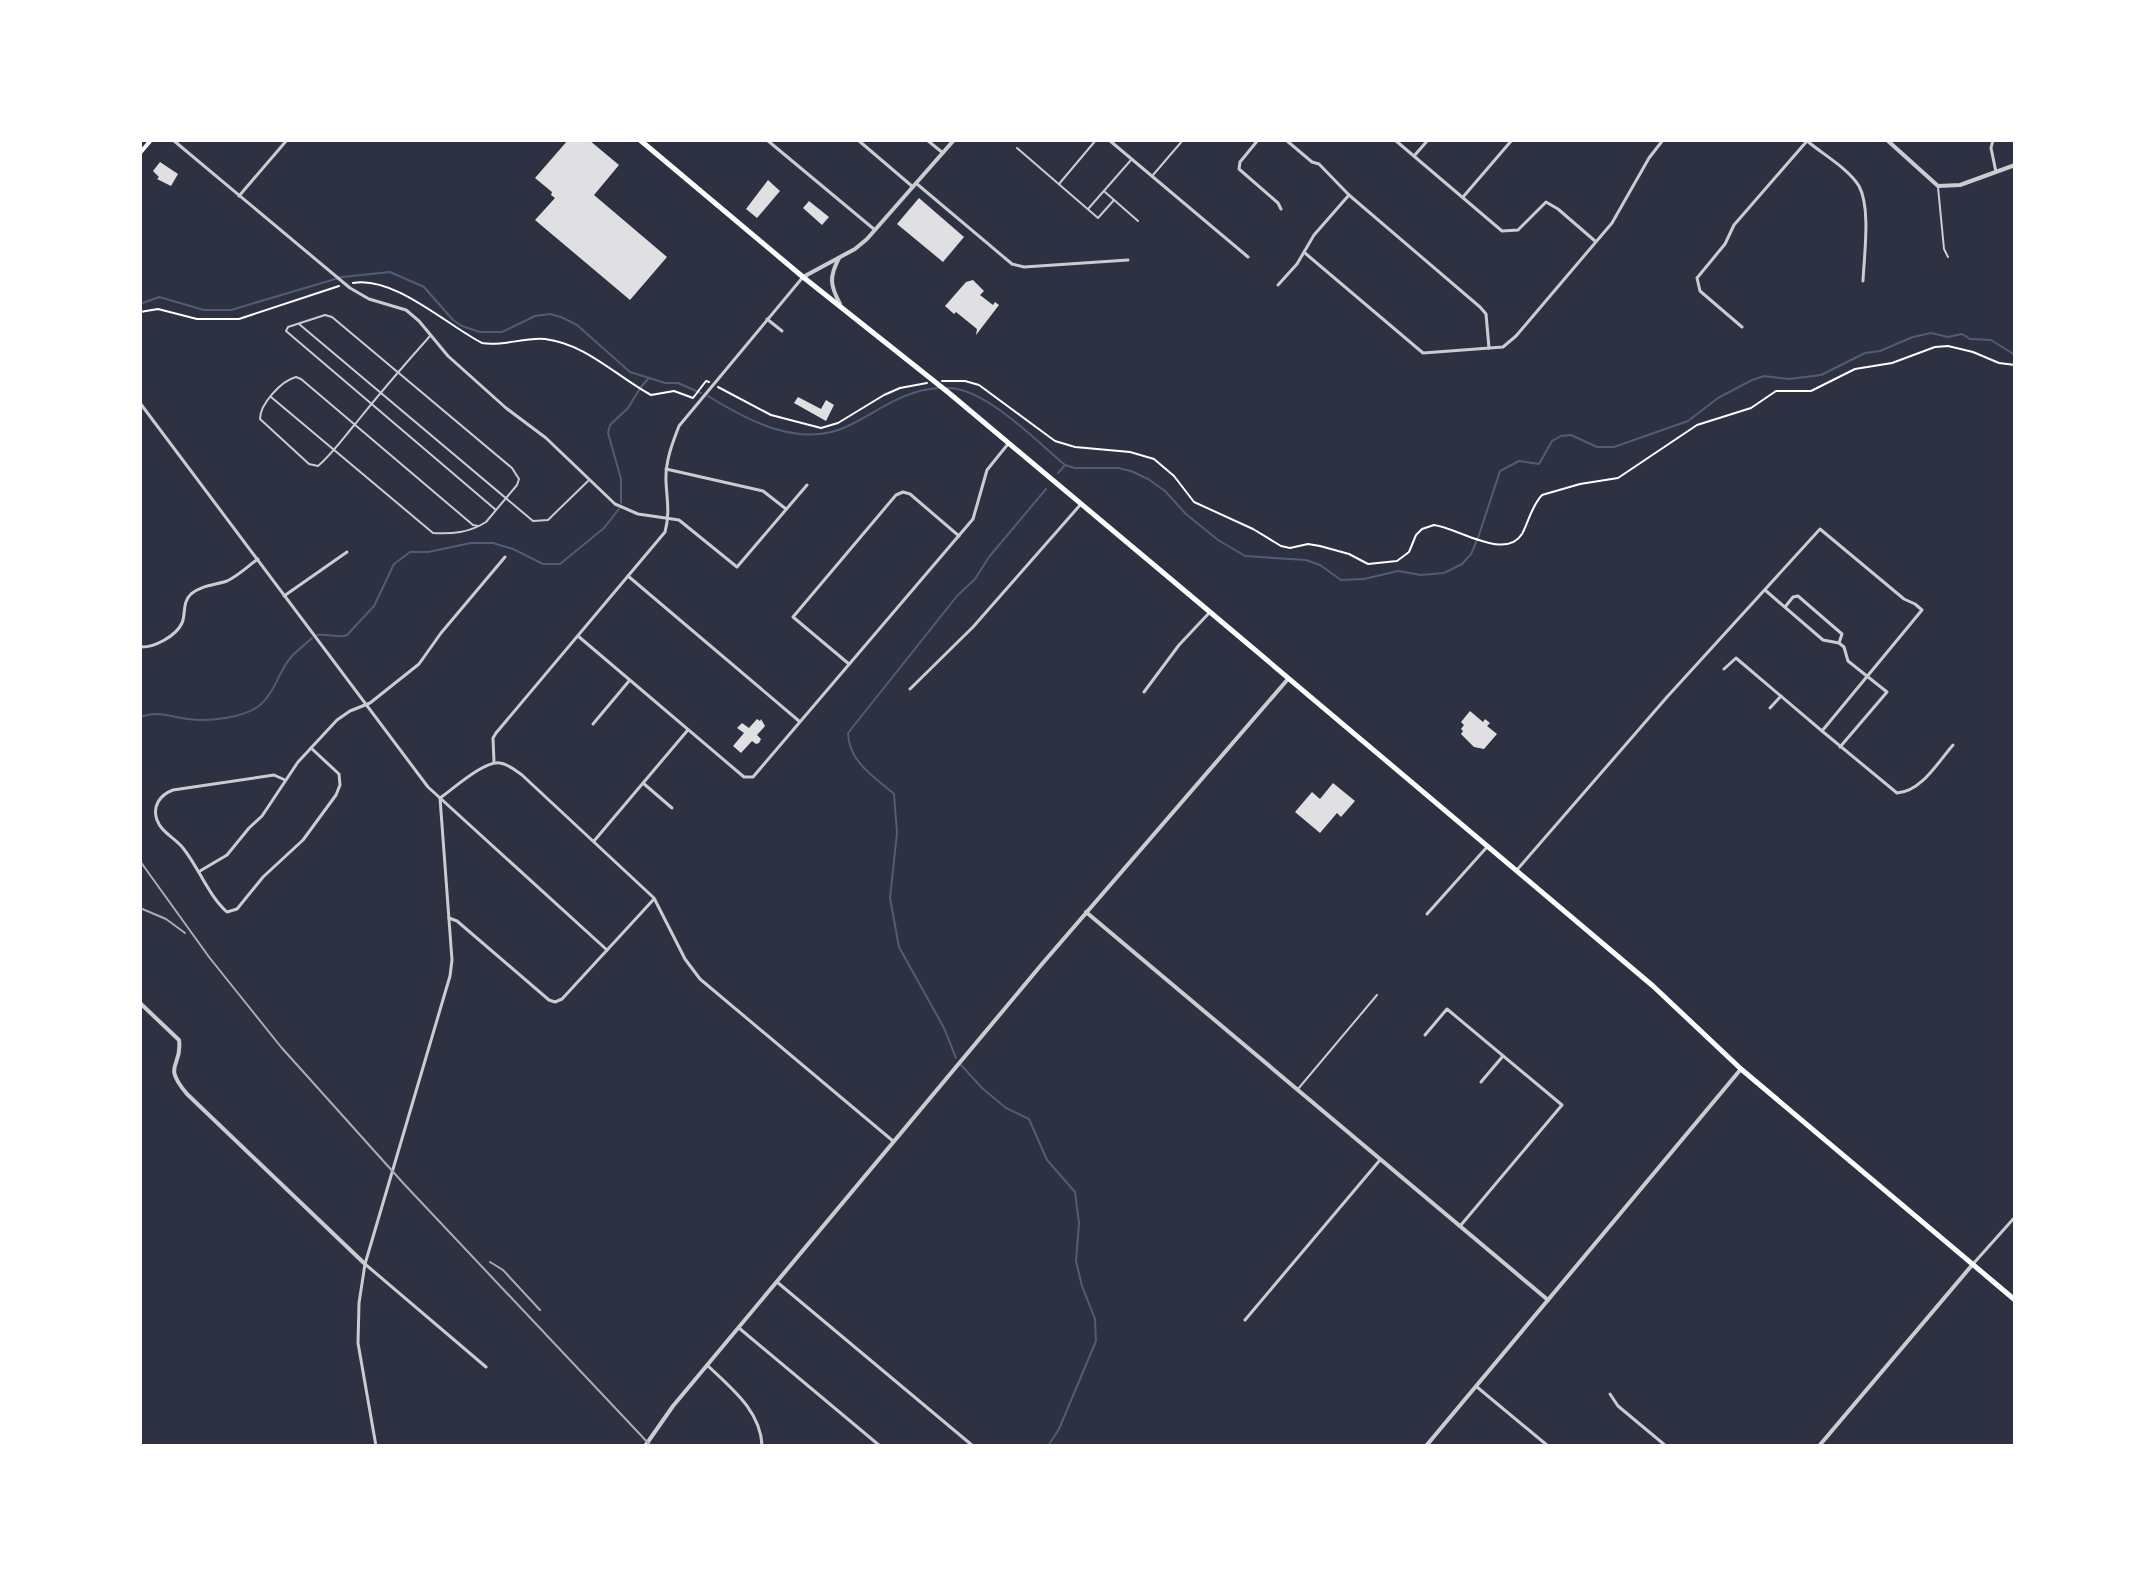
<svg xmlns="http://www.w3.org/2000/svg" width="2155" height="1586" font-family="'Roboto Condensed',sans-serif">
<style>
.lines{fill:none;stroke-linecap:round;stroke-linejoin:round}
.stream{stroke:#4f5d75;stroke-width:2}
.building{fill:#e0e0e3}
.path{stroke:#fff;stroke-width:2}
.service{stroke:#caccd0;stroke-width:2}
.minor{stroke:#caccd0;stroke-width:3}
.tertiary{stroke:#caccd0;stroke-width:4}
.secondary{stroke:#fff;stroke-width:4}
.primary{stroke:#fff;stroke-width:5}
.rail{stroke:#abadb3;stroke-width:2}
</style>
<rect width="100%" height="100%" fill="#2d3142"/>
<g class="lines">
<g class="stream">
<path d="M140,304L159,297L204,310H231L342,277L390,272L424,287L453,320L462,326L480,332H502L535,316L550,314L561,317L577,325L630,372L665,383H678L701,393"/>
<path d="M641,387L648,379"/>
<path d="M945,388C983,385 1036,441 1065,465L1075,468H1118L1131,471L1148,479L1165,491L1186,514L1218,540L1245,556L1306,560L1320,565L1341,580L1364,579L1398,571L1421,575L1444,573L1462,564L1471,554L1478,538L1500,471L1519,461L1539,464L1552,441L1561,436L1571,435L1597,447H1614L1688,421L1718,398L1752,380L1764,376L1789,379L1821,375L1865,353L1880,351L1913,337L1931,333L1948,337L1962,334L1970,339L1991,340L2015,355"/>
<path d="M708,396C748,421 801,449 848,426C879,411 903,390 939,388"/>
<path d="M1058,473L1065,465"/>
<path d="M621,503V479L608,433L610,425L628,408L639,390"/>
<path d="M317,635C328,633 337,639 347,635L374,606L394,564L410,552H428L471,543H493L513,549L543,564H560L604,528L619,509"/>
<path d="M140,717C159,710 169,717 188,719C208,722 244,718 260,705C273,694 277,678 286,664C291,654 304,646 312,638"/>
<path d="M956,1058L944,1028L899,947L890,898L897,833L894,794C873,776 849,762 848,733L957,596L975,579L989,557L1046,489"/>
<path d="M961,1065L982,1088L1006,1108L1029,1119L1047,1160L1075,1192L1079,1223L1076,1261L1082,1286L1095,1319L1096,1341L1059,1429L1048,1446"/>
</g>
</g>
<g class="building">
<path d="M568,140H589L619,165L594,195L667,257L630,300L535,220L555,198L551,195L552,192L535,178Z"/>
<path d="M160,162L178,174L171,186L157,179L159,177L153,171Z"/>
<path d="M768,180L780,191L757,218L746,209Z"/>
<path d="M919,198L964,237L943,262L897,224Z"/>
<path d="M809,201L829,217L822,225L803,208Z"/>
<path d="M973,280L984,291L980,295L993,305L995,302L999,305L976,335L977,329L956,312L954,314L945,306L966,282Z"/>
<path d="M798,397L821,409L826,400L834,405L826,421L794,403Z"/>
<path d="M1470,711L1483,722L1485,719L1490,723L1487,726L1497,734L1484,749L1474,747L1461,734L1463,731L1461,729L1464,725L1461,722Z"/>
<path d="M757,719L760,721L761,719L765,726L757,735L761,739L759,743L756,744L752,741L741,753L733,746L744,733L737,728L742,723L749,728Z"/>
<path d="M1333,783L1355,801L1341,817L1337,813L1320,833L1295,812L1312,792L1320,799Z"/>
</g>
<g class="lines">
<g class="path">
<path d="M353,283C393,275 447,325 482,343C502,347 524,337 545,339C586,344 616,376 651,395L674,391L693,398L706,381L709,382"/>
<path d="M140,312L158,309L197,319H239L339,286"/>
<path d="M942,381H965L979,385L1055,441L1075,447L1130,452L1154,459L1174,476L1194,502L1253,529L1281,546L1290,548L1308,544L1320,546L1349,554L1368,564L1397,561L1409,552L1416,535L1422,529L1434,525C1458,528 1505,561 1522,534C1529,521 1531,507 1542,495L1580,484L1618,478L1697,425L1751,408L1776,391H1811L1855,369L1892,363L1935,347L1948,346L1973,352L1999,363L2015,365"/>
<path d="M718,387L771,415L821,428L838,423L884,395L900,388L927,383"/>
</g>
<g class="service">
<path d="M1017,148L1098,218L1114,200"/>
<path d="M1153,175L1183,140"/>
<path d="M1059,184L1096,140"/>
<path d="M1938,187L1944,249L1948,257"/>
<path d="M1105,192L1138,221"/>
<path d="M1088,209L1131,160"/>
<path d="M299,324L533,521L548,520L588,481"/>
<path d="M430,336C405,364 380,393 356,423C344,437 332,454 318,466L309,464L260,419C260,404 281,381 296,377L301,379L473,525L478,526"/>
<path d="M271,397L433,533C452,534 469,533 486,522L517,485L519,479L512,468L332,317L325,315L288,327L286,331L496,510"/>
<path d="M1298,1089L1377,995"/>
</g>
<g class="minor">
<path d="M173,140L350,288L369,299L406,310L419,321L448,356L506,408L546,438L615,504L638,514L679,520L737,567L807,485"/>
<path d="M767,140L875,230"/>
<path d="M858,140L913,187"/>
<path d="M927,140L943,153"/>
<path d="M1109,140L1248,257"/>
<path d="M1258,140L1240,162L1239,169L1278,203L1281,209"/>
<path d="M1286,140L1312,162L1319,164L1349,195L1480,307L1486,314L1489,348"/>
<path d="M1395,140L1502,231L1518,230L1546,202L1558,209L1595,241"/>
<path d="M1806,140C1822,154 1848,168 1859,186C1871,208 1864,256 1863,281"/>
<path d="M1993,140L1991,148L1996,172"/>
<path d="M1414,156L1428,140"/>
<path d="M917,184L1012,264L1024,267L1128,260"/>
<path d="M239,196L287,140"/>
<path d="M1463,197L1512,140"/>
<path d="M1305,253L1423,353L1503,347L1516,336L1612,223L1649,158L1663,140"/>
<path d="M1278,285L1297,264L1314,235L1349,195"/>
<path d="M767,319L782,331"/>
<path d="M1742,327L1700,291L1697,278L1725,244L1734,225L1807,141"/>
<path d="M140,403L428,787L607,950"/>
<path d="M666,469L763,491L786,509"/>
<path d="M628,576L799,721"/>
<path d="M1765,590L1823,640L1839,643L1844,647L1848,661L1887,692L1840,747"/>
<path d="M284,596L347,552"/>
<path d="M1785,607L1793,597L1798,596L1842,634L1839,643"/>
<path d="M578,636L744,777H753L973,519L987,470L1008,444"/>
<path d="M140,647C154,648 176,636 182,623C186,614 182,602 191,594C202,585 215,585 227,581C238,576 248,566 258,559"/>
<path d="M849,664L793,617L896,495L903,492L910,494L959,536"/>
<path d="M910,689L973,627L1081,504"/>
<path d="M1144,692L1179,645L1210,612"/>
<path d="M1770,708L1781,696"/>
<path d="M593,724L629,681"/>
<path d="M1822,731L1897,793C1921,792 1938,762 1953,745"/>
<path d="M494,762L493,738L496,733L665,532C670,514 667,500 666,482C665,462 672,444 679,426L803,277"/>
<path d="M285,780L274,775L173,790C160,795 152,806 157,820C161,832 175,838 183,848C199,868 208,895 227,912L237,909L263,877L303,840L336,795L340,785L339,774L311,748"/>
<path d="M643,783L672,808"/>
<path d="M440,798C453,789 485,760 500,763C508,764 515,770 522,775L654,898L685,959L700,979L893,1141"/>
<path d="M594,841L687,731"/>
<path d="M200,871L227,855L249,828L262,816L298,762L337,720L350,711L370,703L419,664L441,633L505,557"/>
<path d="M1516,871L1667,697L1820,529L1904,599L1915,604L1922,610L1822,731L1736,658L1724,669"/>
<path d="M1427,914L1487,847"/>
<path d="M449,918L457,921L549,1000L555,1002L562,999L654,899"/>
<path d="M1425,1035L1447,1009L1562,1105L1461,1225"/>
<path d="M1481,1082L1503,1056"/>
<path d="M365,1264L486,1367"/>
<path d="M1973,1264L2015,1217"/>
<path d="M777,1282L973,1446"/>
<path d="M1245,1320L1380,1160"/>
<path d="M739,1328L880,1446"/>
<path d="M707,1365C731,1388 761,1411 762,1446"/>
<path d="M1477,1387L1548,1446"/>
<path d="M1610,1394L1618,1406L1666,1446"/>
<path d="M376,1446L358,1343L359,1303L365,1264L450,976L452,960L440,798"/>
</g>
<g class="tertiary">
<path d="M1887,140L1938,186L1960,185L2015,165"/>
<path d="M839,258C829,277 830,285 840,304"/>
<path d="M803,277L855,249L867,239L954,140"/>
<path d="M1086,912L1548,1300"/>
<path d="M140,1003L179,1040C183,1068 161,1063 187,1094L365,1264"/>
<path d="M645,1446L673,1406L1042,964L1288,679"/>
<path d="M1426,1446L1741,1069"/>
<path d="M1819,1446L1973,1264"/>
</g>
<path class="secondary" d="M140,153L151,140"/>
<path class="primary" d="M640,140L803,277L949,393L1210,612L1653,986L1741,1069L2015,1300"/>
<g class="rail">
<path d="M140,861L209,957L281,1047L404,1184L651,1446"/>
<path d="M140,908L166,919L185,933"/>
<path d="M490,1262L503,1270L540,1310"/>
</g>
</g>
<rect width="2155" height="1586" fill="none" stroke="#ffffff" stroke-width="284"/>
</svg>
